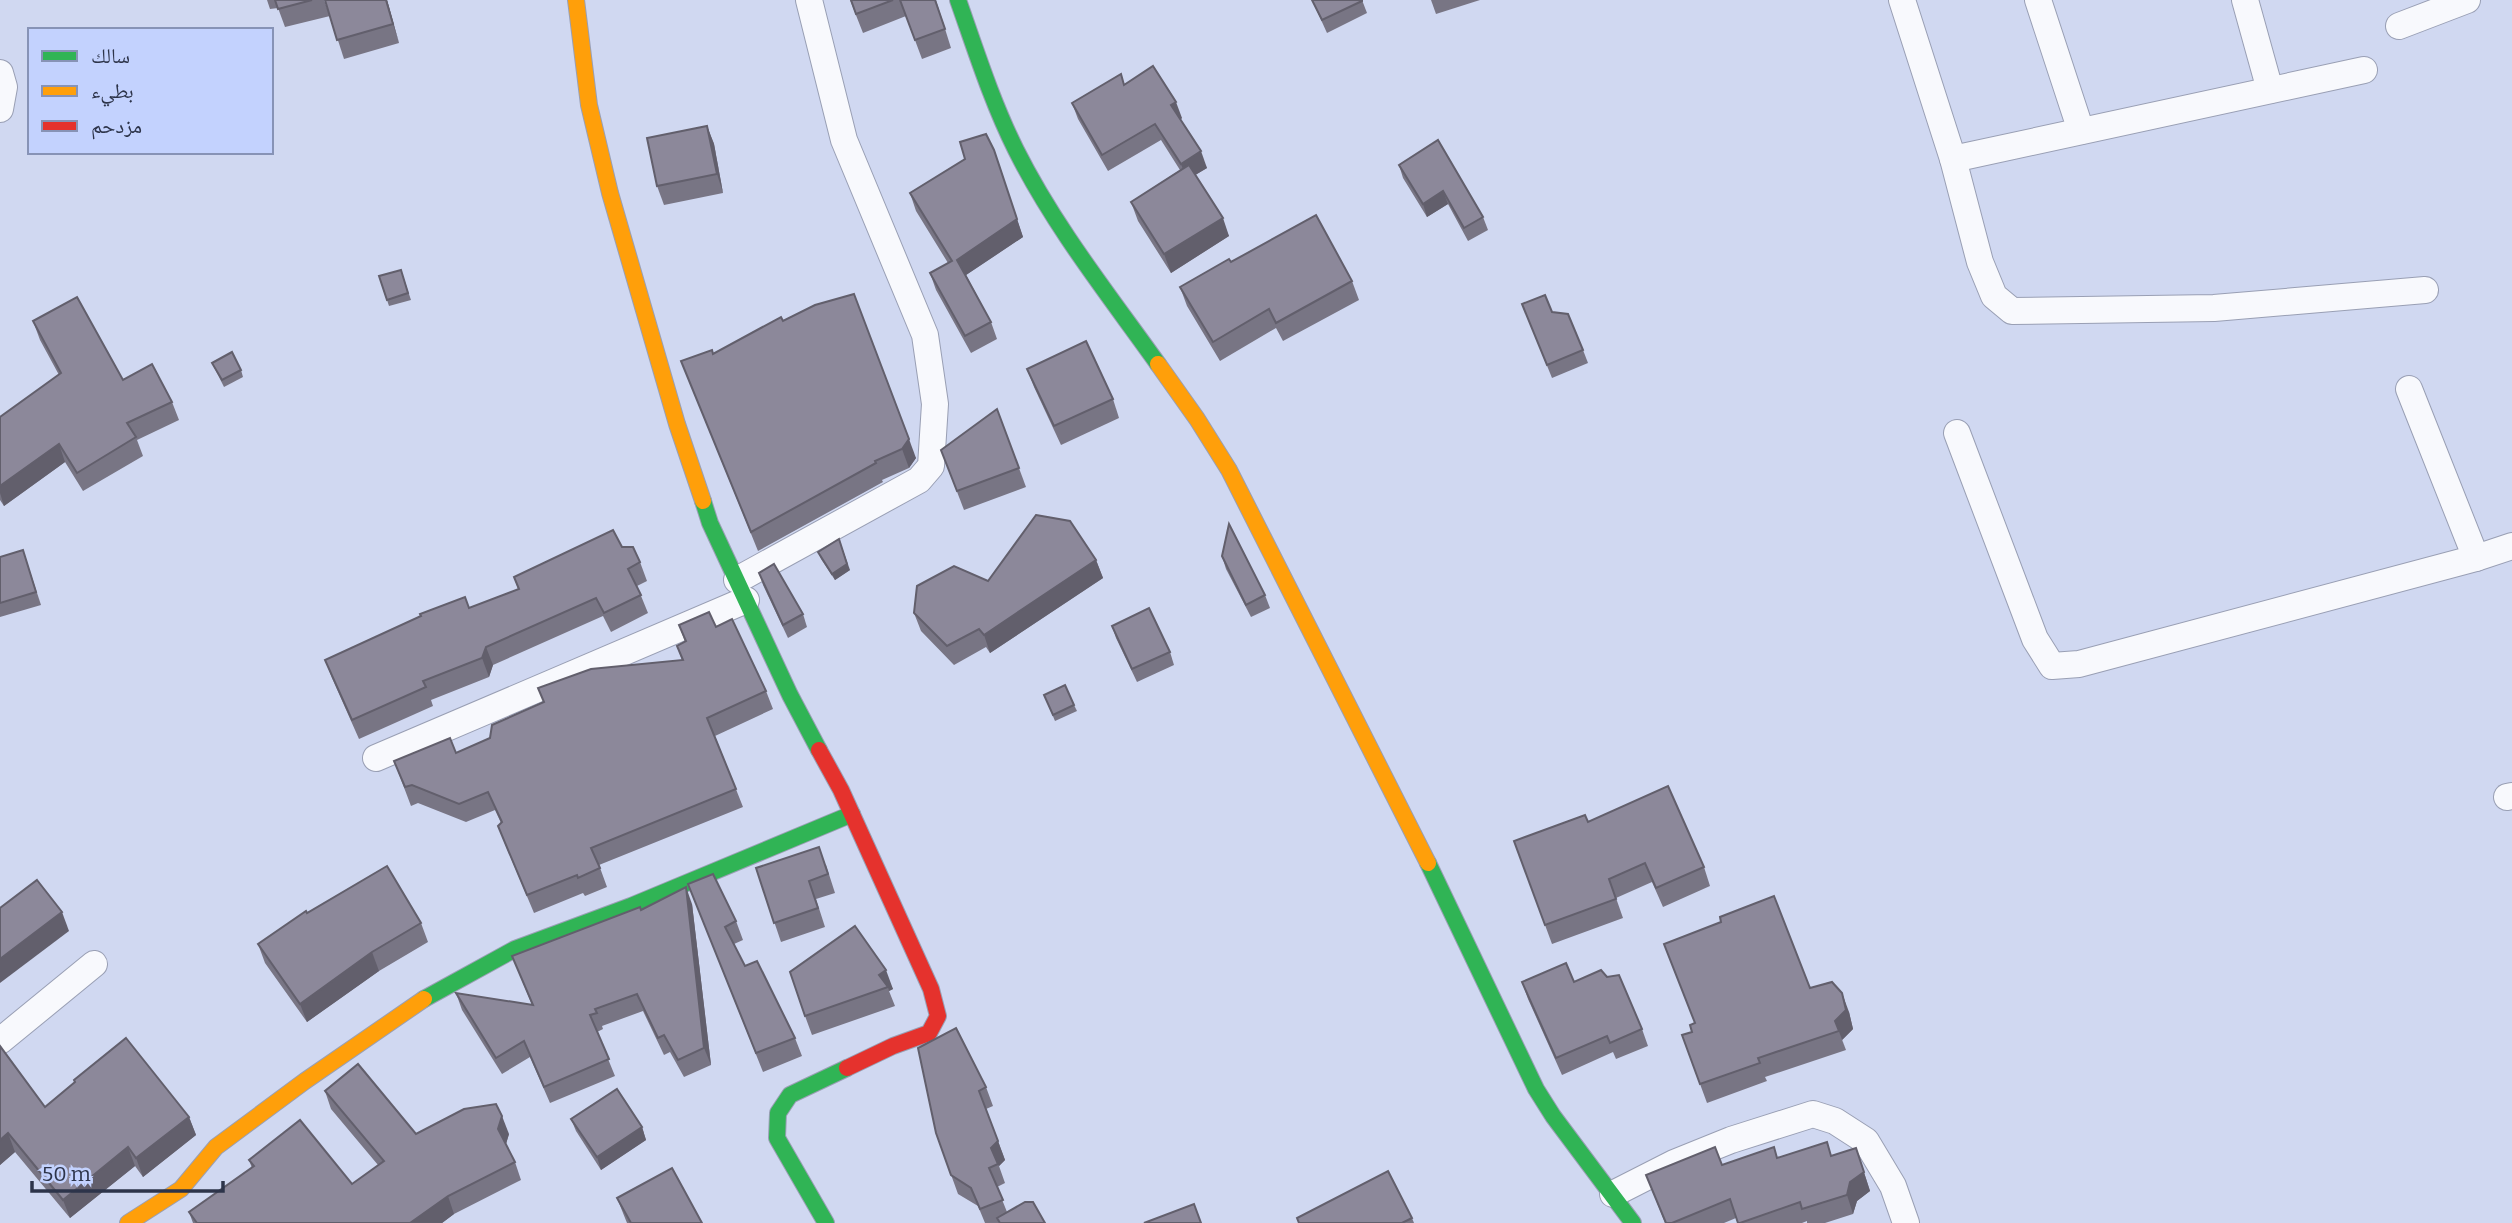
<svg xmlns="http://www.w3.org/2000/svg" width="2512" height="1223" font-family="Bitter,'Noto Naskh Arabic',serif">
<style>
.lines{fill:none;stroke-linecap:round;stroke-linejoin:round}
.street-casing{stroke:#999fb4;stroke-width:28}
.fast-casing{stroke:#999fb4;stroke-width:18}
.slow-casing{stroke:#999fb4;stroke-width:18}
.jam-casing{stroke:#999fb4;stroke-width:18}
.street{stroke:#f8f9fd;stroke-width:26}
.fast{stroke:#30b455;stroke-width:16}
.slow{stroke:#ff9f0a;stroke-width:16}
.jam{stroke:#e5322d;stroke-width:16}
.wall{fill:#787584}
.shaded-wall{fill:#625f6c}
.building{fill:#8c889a;stroke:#625f6c;stroke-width:2}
</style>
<rect width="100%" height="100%" fill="#d0d8f1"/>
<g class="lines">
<g class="street-casing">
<g id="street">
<path d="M1902,0L1953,159L1980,262L1994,296L2012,311L2214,308L2425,290"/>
<path d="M2038,0L2081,131"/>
<path d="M2245,0L2270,90"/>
<path d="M2399,26L2467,0"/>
<path d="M0,73L4,87L0,109"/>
<path d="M1953,159L2364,70"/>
<path d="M2409,389L2476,558"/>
<path d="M1957,433L2035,639L2052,666L2079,664L2476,558L2512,546"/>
<path d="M737,580L919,480L931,466L935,404L925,335L844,140L809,0"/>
<path d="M376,758L746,600"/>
<path d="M2507,797L2512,796"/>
<path d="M0,1041L94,964"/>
<path d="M1613,1194L1674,1163L1731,1140L1813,1114L1835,1121L1866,1141L1893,1186L1906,1223"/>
</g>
</g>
<g class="fast-casing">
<g id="fast">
<path d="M958,0C976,51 992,102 1016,150C1054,226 1108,294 1158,364"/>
<path d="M703,501L710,523L790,695L819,750"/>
<path d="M1428,863L1536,1089L1553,1116L1633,1223"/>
<path d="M424,999L515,949L631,906L852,814"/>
<path d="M826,1223L777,1138L778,1113L790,1095L847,1068"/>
</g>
</g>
<g class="slow-casing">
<g id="slow">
<path d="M576,0L589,105L610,193L677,424L703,501"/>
<path d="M1158,364L1197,419L1229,470L1428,863"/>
<path d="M128,1223L181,1189L216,1147L305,1081L424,999"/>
</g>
</g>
<g class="jam-casing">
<path id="jam" d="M819,750L841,790L931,989L938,1016L929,1033L893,1046L847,1068"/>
</g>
<use href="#street" class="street"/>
<use href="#fast" class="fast"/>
<use href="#slow" class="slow"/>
<use href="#jam" class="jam"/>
</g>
<g class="wall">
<path d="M267,0H324L330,16L285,27L278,8L270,9Z"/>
<path d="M325,0H387L399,43L344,59Z"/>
<path d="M850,0H936L951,48L922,59L906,16L863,33Z"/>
<path d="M1312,0H1362L1367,13L1327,33Z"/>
<path d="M1431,0H1480L1436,14Z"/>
<path d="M1124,85L1182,118L1180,120L1207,168L1195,175L1229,236L1171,273L1138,221L1131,202L1180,170L1161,140L1108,171L1078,119L1072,103Z"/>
<path d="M707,126L714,144L723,193L664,205L657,186Z"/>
<path d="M994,150L1023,237L966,275L991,322L997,339L971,353L936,290L930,273L948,263L916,211L910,193Z"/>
<path d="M1399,165L1483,217L1488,230L1468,241L1448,204L1427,217L1403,178Z"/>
<path d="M1231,262L1352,281L1359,300L1283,341L1276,328L1220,361L1187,306L1180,287Z"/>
<path d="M401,270L411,300L389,306L379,276Z"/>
<path d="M1522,304L1552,312L1583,350L1588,363L1552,378Z"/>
<path d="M33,321L123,380L172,402L179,420L137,440L143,456L83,491L65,462L4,506L0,500V417L59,375L40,340Z"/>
<path d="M783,321L916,458L909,468L882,480L883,482L758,551L681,361L713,354Z"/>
<path d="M212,363L241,370L243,377L224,387Z"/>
<path d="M1027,369L1113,399L1119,418L1061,445L1034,387Z"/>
<path d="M997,409L1026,487L964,510L941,450Z"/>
<path d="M622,547L640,562L647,581L637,586L648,613L611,632L603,616L493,665L489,677L431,700L433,706L359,739L332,678L325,660L469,608L518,589L514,577Z"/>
<path d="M23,550L41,605L0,617V557Z"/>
<path d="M818,552L850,570L835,580L821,559Z"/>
<path d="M1222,556L1265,595L1270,608L1251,617L1226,569Z"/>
<path d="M1096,560L1103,578L990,653L986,647L954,665L921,631L914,613L988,581Z"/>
<path d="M759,573L803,614L807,627L788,638L763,585Z"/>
<path d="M679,625L716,627L766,691L773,709L715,736L743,807L599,865L607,887L585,896L583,893L534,913L505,844L498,826L501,823L495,810L466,822L418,803L411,806L394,761L456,753L682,660L677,646L685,642Z"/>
<path d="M1112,626L1170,652L1174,665L1137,682L1116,638Z"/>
<path d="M1044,695L1074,705L1077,711L1055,721Z"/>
<path d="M1588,822L1704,867L1710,886L1663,907L1652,882L1616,898L1623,918L1552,944L1514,841Z"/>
<path d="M826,865L835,893L816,899L825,927L781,942L756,868Z"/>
<path d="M688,884L736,921L743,940L734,944L745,966L795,1038L802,1056L763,1072Z"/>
<path d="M692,904L711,1065L684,1077L670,1052L664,1055L643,1011L602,1026L603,1029L597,1032L615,1076L550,1103L530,1057L502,1074L462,1010L456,993L532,1005L512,956L641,910Z"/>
<path d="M421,923L428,942L379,971L307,1022L265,963L258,944Z"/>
<path d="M855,926L893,989L889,991L895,1006L812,1035L805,1016Z"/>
<path d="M1522,982H1574L1642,1029L1648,1046L1616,1059L1613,1052L1562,1075L1528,999Z"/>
<path d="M1810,988L1849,1012L1853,1029L1842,1040L1846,1050L1765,1077L1767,1081L1707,1103L1682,1035Z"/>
<path d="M0,1046L45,1107L75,1082L74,1080L189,1117L196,1135L143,1177L135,1166L70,1218L15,1152L0,1165Z"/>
<path d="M918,1048L986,1087L993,1106L986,1109L1005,1160L999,1166L1005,1183L997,1187L1007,1212L1045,1223H985L978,1206L958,1194L936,1133Z"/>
<path d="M325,1091L416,1134H509L506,1144L515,1162L521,1180L454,1214L442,1223H193L189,1212L252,1168L249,1160L352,1184L378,1165L331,1109Z"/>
<path d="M571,1119L642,1127L646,1140L601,1170L576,1131Z"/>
<path d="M1832,1155L1862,1166L1870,1191L1857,1201L1853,1214L1825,1223H1807V1221L1802,1223H1738L1736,1218L1724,1223H1665L1646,1175L1778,1158Z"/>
<path d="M617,1198L702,1223H627Z"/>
<path d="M1297,1218H1412L1414,1223H1299Z"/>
</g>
<g class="shaded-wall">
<path d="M386,0H387L399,43L393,24Z"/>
<path d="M1176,102L1182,118L1177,122L1171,105Z"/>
<path d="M707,126L714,144L723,193L717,174Z"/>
<path d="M994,150L1023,237L963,277L957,260Z"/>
<path d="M1201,151L1207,168L1187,180L1181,164Z"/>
<path d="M1443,191L1448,204L1427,217L1423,204Z"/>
<path d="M1223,218L1229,236L1171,273L1164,254Z"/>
<path d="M909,439L916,458L909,468L902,449Z"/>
<path d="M59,444L65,462L4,506L0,493V486Z"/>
<path d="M839,539L850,570L835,580L832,574Z"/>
<path d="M1096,560L1103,578L990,653L984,635Z"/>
<path d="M486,647L493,665L489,677L482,658Z"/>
<path d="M686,887L692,904L711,1065L704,1048Z"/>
<path d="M62,912L69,931L0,983V959Z"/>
<path d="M372,952L379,971L307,1022L300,1004Z"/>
<path d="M886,970L893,989L889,991L888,987L879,975Z"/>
<path d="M1842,993L1849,1012L1853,1029L1842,1040L1846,1050L1835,1021Z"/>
<path d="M502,1116L509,1134L505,1147L498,1129Z"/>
<path d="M189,1117L196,1135L143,1177L136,1158Z"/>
<path d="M642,1127L646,1140L601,1170L597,1157Z"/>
<path d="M8,1133L15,1152L0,1165V1140Z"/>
<path d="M998,1141L1005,1160L999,1166L991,1148Z"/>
<path d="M128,1147L135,1166L70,1218L63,1200Z"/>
<path d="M1856,1148L1870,1191L1857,1201L1853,1214L1847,1195Z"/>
<path d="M448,1196L454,1214L442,1223H410Z"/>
</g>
<g class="building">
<path d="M275,0H312L278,9Z"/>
<path d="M325,0H386L393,24L337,40Z"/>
<path d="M851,0H893L856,14Z"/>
<path d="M900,0H935L945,29L915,40Z"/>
<path d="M1312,0H1362V1L1322,20Z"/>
<path d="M1153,66L1176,102L1171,105L1201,151L1181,164L1155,124L1102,155L1072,103L1121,74L1124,85Z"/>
<path d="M707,126L717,174L657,186L647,138Z"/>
<path d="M986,134L994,150L1017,219L957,260L991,322L965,336L930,273L952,261L910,193L965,159L960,142Z"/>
<path d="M1438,140L1483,217L1464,228L1443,191L1423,204L1399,165Z"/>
<path d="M1189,165L1223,218L1164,254L1131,202Z"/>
<path d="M1316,215L1352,281L1276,323L1269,309L1213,342L1180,287L1229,259L1231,262Z"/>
<path d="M401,270L408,293L387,300L379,276Z"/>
<path d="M854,294L909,439L902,449L875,461L876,463L751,532L681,361L712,350L713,354L781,317L783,321L815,305Z"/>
<path d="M1545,295L1552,312L1568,314L1583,350L1547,365L1522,304Z"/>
<path d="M77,297L123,380L152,364L172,402L127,423L136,437L77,473L59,444L0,486V417L61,373L33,321Z"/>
<path d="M1086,341L1113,399L1054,426L1027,369Z"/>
<path d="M232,352L241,370L222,380L212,363Z"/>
<path d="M997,409L1019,468L957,491L941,450Z"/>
<path d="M1036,515L1070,521L1096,560L984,635L979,629L947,646L914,613L917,586L954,566L988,581Z"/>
<path d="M1229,524L1265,595L1246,605L1222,556Z"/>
<path d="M613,530L622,547H633L640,562L628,569L641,595L604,613L596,598L486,647L482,658L423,681L426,687L352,720L325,660L421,616L420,614L465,597L469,608L519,589L514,577Z"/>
<path d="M839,539L847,564L832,574L818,552Z"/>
<path d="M23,550L36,592L0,603V557Z"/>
<path d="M774,564L803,614L783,625L759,573Z"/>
<path d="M1149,608L1170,652L1132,669L1112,626Z"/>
<path d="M709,612L716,627L732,619L766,691L707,718L736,789L591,848L600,868L578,878L577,875L527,895L498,826L502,822L488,792L459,804L412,785L405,787L394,761L450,738L456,753L490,738L492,725L544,702L538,688L591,669L683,660L677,646L686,641L679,625Z"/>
<path d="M1065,685L1074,705L1053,715L1044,695Z"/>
<path d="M1668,786L1704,867L1656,888L1645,863L1609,879L1616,899L1545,925L1514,841L1585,815L1588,822Z"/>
<path d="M819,847L828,874L809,881L818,908L774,923L756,868Z"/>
<path d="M387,866L421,923L372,952L300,1004L258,944L306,911L307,913Z"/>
<path d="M713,874L736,921L725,927L745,966L757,961L795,1038L756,1053L688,884Z"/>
<path d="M37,880L62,912L0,959V908Z"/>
<path d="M686,887L704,1048L678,1060L664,1035L658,1038L637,994L595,1009L597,1013L590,1015L609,1059L544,1087L524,1041L496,1058L456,993L533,1005L512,956L640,907L641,910Z"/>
<path d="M1774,896L1810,988L1832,982L1842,993L1846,1010L1835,1021L1839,1031L1758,1058L1760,1063L1700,1084L1682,1035L1692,1032L1690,1025L1695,1023L1664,944L1721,922L1720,917Z"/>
<path d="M855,926L886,970L879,975L888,987L805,1016L790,972Z"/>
<path d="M1566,963L1574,982L1601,970L1607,977L1619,975L1642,1029L1610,1043L1607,1036L1556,1058L1522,982Z"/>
<path d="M956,1028L986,1087L979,1091L998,1141L991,1148L998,1164L989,1168L1003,1200L980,1209L971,1188L951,1175L936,1133L918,1048Z"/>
<path d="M126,1038L189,1117L136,1158L128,1147L63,1200L8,1133L0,1140V1046L45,1107L75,1082L74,1080Z"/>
<path d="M358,1064L416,1134L464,1109L496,1104L502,1116L498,1129L515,1162L448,1196L410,1223H197L189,1212L254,1166L249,1160L300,1120L352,1184L384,1161L325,1091Z"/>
<path d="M617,1089L642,1127L597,1157L571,1119Z"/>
<path d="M1827,1142L1831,1156L1856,1148L1864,1172L1850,1182L1847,1195L1802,1209L1800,1202L1740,1223H1738L1730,1199L1672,1223H1666L1646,1175L1715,1147L1722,1165L1774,1147L1777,1158Z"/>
<path d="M672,1168L702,1223H631L617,1198Z"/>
<path d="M1388,1171L1412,1218L1402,1223H1299L1297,1218Z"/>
<path d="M1025,1202H1033L1045,1223H1000L997,1218Z"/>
<path d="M1194,1204L1201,1223H1144Z"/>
</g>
<rect x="28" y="28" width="245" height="126" fill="#c3d2fe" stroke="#8793b6" stroke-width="2"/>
<rect x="42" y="51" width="35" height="10" fill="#30b455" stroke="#8793b6" stroke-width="2"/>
<text x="91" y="63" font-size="21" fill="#2d344a">سالك</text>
<rect x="42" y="86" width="35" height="10" fill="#ff9f0a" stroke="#8793b6" stroke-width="2"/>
<text x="91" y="98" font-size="21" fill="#2d344a">بطيء</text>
<rect x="42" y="121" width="35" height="10" fill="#e5322d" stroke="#8793b6" stroke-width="2"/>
<text x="91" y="133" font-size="21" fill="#2d344a">مزدحم</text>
<path d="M32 1181v10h191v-10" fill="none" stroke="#2d344a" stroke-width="3.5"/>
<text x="42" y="1181" font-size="21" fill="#2d344a" stroke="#c3d2fe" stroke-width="5" paint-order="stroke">50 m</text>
</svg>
